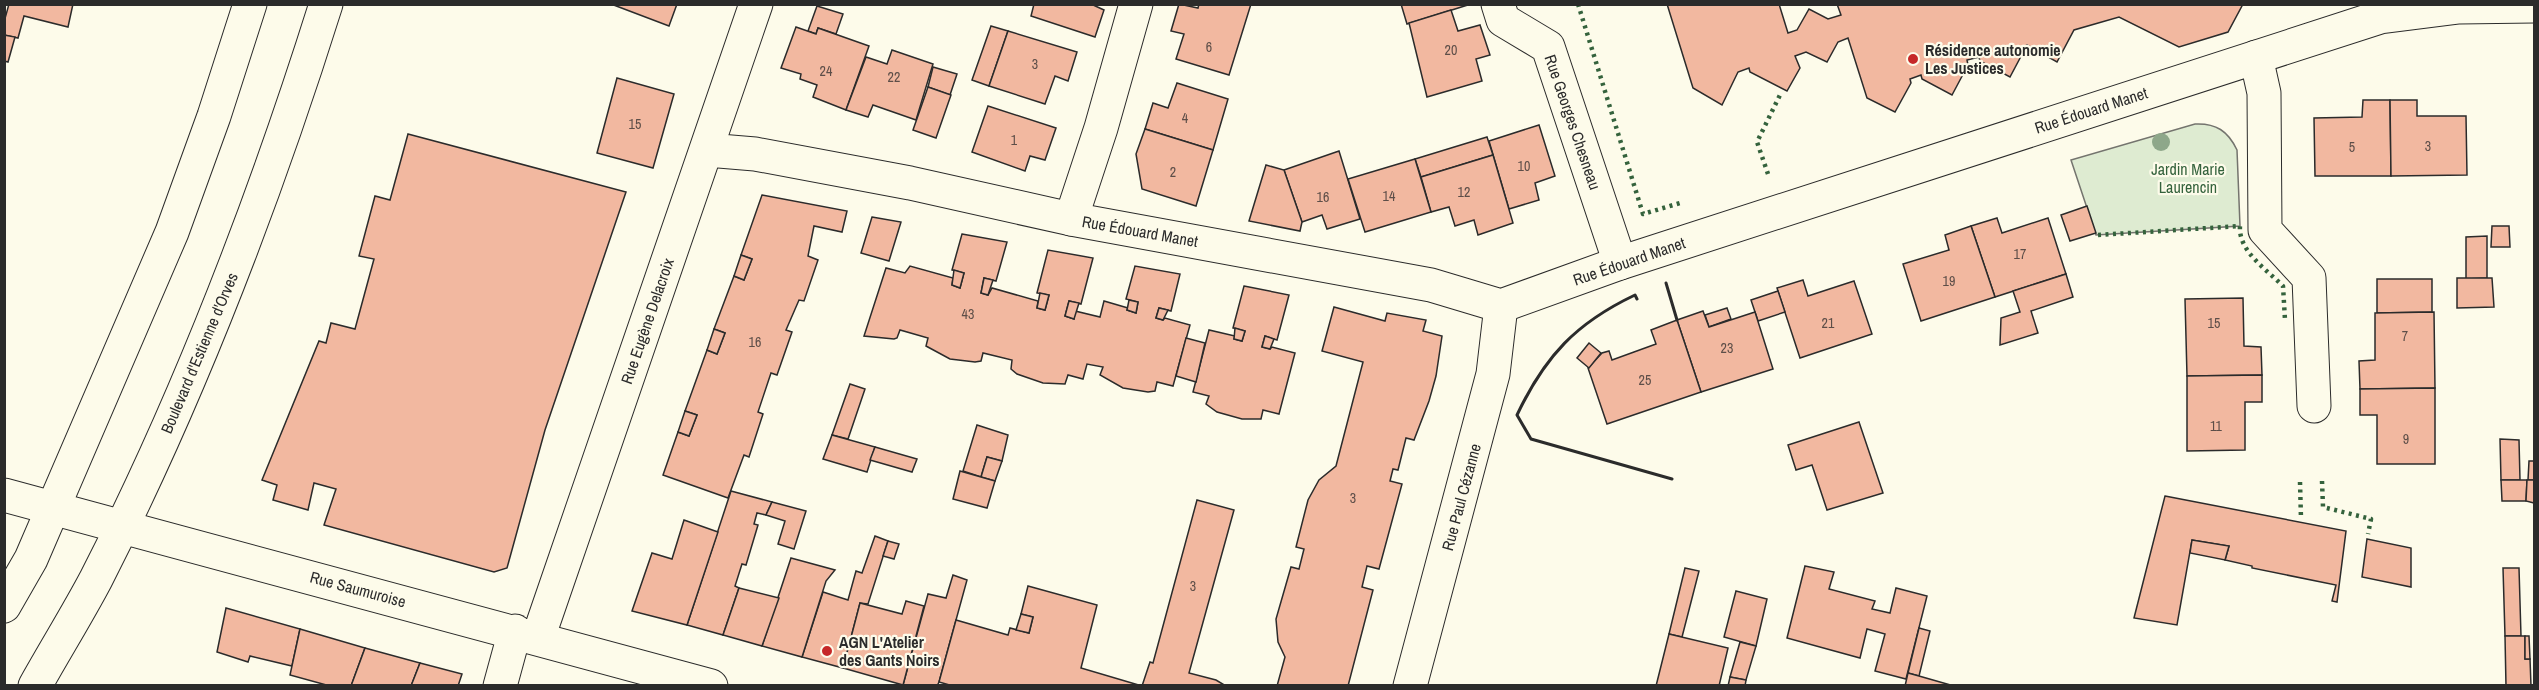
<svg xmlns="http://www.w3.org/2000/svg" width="2539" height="690" font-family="'Archivo Narrow',sans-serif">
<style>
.green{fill:#deebd1;stroke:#74746e;stroke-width:1.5}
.building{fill:#f2b8a0;stroke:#2b2b2b;stroke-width:1.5}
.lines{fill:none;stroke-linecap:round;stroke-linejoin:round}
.minor-casing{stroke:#2b2b2b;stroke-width:35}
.major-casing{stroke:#2b2b2b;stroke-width:35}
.minor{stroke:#fdfbea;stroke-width:33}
.major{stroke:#fdfbea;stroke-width:33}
.hedge{stroke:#34623c;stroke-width:4.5;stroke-dasharray:3 4.5;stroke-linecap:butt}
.wall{stroke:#2b2b2b;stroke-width:3}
.tree{fill:#8ea78a}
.poi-dot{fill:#c62828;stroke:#fdfbea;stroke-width:2}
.labels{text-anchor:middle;stroke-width:4.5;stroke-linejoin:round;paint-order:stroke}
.number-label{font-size:14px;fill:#5d4e48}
.poi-label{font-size:16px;font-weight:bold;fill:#2b2b2b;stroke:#fdfbea;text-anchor:start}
.street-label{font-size:16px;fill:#2b2b2b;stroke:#fdfbea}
.park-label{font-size:16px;fill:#34623c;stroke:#fdfbea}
</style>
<rect width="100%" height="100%" fill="#fdfbea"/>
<path class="green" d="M2195,124C2216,123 2228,131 2237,150L2240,226L2096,235L2071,160Z"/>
<g class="building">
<path d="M9,4H73L68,27L24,16L18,38L4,35V22Z"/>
<path d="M611,4H677L669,26Z"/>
<path d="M1034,4H1091L1104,10L1095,37L1031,16Z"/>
<path d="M1179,4L1198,8L1199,4H1251L1229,75L1176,59L1184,34L1171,31Z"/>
<path d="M1401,4H1471L1407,24Z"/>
<path d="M1667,4H1779L1788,33L1797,30L1809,9L1828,19L1841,15L1837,4H2243L2228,32L2179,47L2119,17L2074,30L2057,62L2027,45L2010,77L1980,61L1979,57L1967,60L1968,65L1952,95L1922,79L1921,75L1910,79L1911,83L1895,112L1867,98L1848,38L1838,42L1827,62L1806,52L1795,56L1800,68L1787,91L1750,72L1749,68L1738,72L1722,105L1693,88Z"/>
<path d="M817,6L843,14L836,34L818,28L816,34L808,31Z"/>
<path d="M1451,10L1458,31L1480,25L1490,55L1476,59L1482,81L1427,97L1409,23Z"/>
<path d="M991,26L1008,31L989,86L972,80Z"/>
<path d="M796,27L816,34L818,28L869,46L846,110L813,97L817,85L800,79L801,74L781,68Z"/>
<path d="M1008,31L1077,52L1068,81L1055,76L1045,104L989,86Z"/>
<path d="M4,35L15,37L8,62L4,61Z"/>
<path d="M892,50L933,64L916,120L873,105L868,117L846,110L866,57L887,64Z"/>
<path d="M933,67L957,74L950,95L928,87Z"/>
<path d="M617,78L674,94L653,168L597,153Z"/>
<path d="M1177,83L1228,99L1213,150L1145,129L1153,103L1168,108Z"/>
<path d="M928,87L951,95L936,138L913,130Z"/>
<path d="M2363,100H2390L2391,176H2315L2314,118L2362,117Z"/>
<path d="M2390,100H2417V116H2466L2467,175L2391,176Z"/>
<path d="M988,106L1056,128L1045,160L1030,156L1025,171L972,152Z"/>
<path d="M1539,125L1555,176L1535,183L1539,200L1509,209L1489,141Z"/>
<path d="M1145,129L1213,150L1196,206L1142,189L1136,154Z"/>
<path d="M408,134L626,192L545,430L507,568L494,572L324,525L336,489L314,483L308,510L273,500L277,485L262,480L319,341L326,343L331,323L355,329L374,259L359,256L375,196L390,200Z"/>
<path d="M1487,137L1493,155L1421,177L1415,159Z"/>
<path d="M1339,151L1360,219L1327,229L1322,215L1302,222L1284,170Z"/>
<path d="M1493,155L1513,223L1478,235L1474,220L1455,226L1449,207L1431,212L1421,177Z"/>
<path d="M1415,159L1431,212L1365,232L1348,179Z"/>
<path d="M1266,165L1284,170L1302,222L1300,231L1249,221Z"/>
<path d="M762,195L847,211L842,232L814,226L808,256L818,260L804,301L799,300L786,330L792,332L777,375L771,373L758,412L763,414L749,457L744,455L728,498L663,475L678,432L689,436L697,415L685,411L707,350L717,354L725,333L714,329L734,276L744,280L752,259L741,255Z"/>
<path d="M2087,206L2096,233L2070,241L2061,215Z"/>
<path d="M872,217L901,222L889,261L861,253Z"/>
<path d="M1997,218L2002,233L2048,218L2066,274L1995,297L1971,226Z"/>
<path d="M1971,226L1995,297L1921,321L1903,264L1949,250L1945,235Z"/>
<path d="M2492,226H2509L2510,247H2491Z"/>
<path d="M962,234L1007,242L996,281L984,278L981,293L988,295L992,288L1038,301L1037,308L1045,310L1049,295L1037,293L1048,250L1093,258L1081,304L1069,301L1065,316L1074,319L1075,311L1100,317L1104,301L1128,308L1127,310L1136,313L1138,302L1126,299L1135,266L1180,274L1171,311L1159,308L1156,318L1163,320L1165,318L1190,325L1173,386L1157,382L1155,391L1148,392L1123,388L1100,375L1103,367L1087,364L1083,379L1068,375L1065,384L1043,383L1017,374L1011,369L1012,360L983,353L981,361L975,362L950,359L926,346L928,338L900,330L897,338L894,339L864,336L886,268L905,273L910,266L953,278L952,285L960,288L964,273L952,270Z"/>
<path d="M2487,236V278L2466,279V237Z"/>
<path d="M741,255L752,259L744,280L734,276Z"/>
<path d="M954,270L964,273L960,288L952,285Z"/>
<path d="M2066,274L2073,297L2031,311L2038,333L2000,345L2001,318L2020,312L2013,291Z"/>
<path d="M984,278L993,280L988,295L981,293Z"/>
<path d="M2457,278H2492L2494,307L2457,308Z"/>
<path d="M2377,279H2432V312L2377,313Z"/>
<path d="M1803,280L1808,296L1854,281L1872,334L1800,358L1777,288Z"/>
<path d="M1244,286L1289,295L1277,340L1265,336L1262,347L1270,349L1272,347L1295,353L1279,414L1263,410L1261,419H1242L1217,412L1206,404L1209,396L1193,392L1209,330L1235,336L1234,339L1242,341L1245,331L1233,328Z"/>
<path d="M1778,291L1785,312L1758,321L1751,300Z"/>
<path d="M1040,293L1049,295L1045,310L1037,308Z"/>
<path d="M2243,298L2244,346L2261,347L2262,375L2187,376L2185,299Z"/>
<path d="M1129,300L1138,302L1136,313L1127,310Z"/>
<path d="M1069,301L1079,303L1074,319L1065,316Z"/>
<path d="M1334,307L1385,321L1387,313L1426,320L1423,331L1442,336L1436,376L1429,401L1414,440L1406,438L1398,470L1393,469L1390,481L1402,484L1379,569L1367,566L1362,587L1373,590L1348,686H1277L1285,657L1278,642L1276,619L1291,567L1299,569L1304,549L1296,547L1308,500L1319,480L1336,466L1363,362L1322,351Z"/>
<path d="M1159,308L1168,310L1163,320L1156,318Z"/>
<path d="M1727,308L1731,319L1709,327L1705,315Z"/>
<path d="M1703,311L1709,327L1755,312L1773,369L1701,392L1677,320Z"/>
<path d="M2434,312L2435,388L2360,389L2359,361L2375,360V313Z"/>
<path d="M1677,320L1701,392L1607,424L1588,368L1602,353L1609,351L1612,360L1656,344L1651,330Z"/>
<path d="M1235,328L1245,331L1242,341L1234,339Z"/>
<path d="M714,329L725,333L717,354L707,350Z"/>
<path d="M1265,336L1274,339L1270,349L1262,347Z"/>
<path d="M1186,338L1205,343L1196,382L1176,376Z"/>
<path d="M1589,343L1601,353L1589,368L1577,358Z"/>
<path d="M2262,375V402H2245V450L2187,451V376Z"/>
<path d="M850,384L865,389L848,439L832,435Z"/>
<path d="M2435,388V464H2377V415H2360V389Z"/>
<path d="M685,411L697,415L689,436L678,432Z"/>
<path d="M1859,422L1883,493L1827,510L1812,465L1796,470L1788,445Z"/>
<path d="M977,425L1008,435L1002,461L987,457L981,477L963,471Z"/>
<path d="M832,435L875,447L867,472L823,459Z"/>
<path d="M2500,439L2519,440L2520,480H2501Z"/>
<path d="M875,447L917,459L912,472L870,460Z"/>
<path d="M987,457L1002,461L995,481L981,477Z"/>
<path d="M2529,461H2534V480H2528Z"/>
<path d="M960,471L995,481L987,508L953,499Z"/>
<path d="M2501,480H2527L2526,501H2502Z"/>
<path d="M2527,480H2534V503L2526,501Z"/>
<path d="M731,491L772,502L766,515L757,513L754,524L758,525L746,565L742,564L735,586L739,588L723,635L687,625Z"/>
<path d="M2165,496L2346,531L2337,602L2332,601L2336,585L2252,568V566L2225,560L2229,546L2192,540L2177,625L2134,618Z"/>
<path d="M1197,500L1234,510L1189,673L1216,680L1226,686H1142L1150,662L1153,663Z"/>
<path d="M772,502L806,511L794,549L778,544L785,521L766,515Z"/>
<path d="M684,520L718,532L687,625L632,611L652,553L672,559Z"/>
<path d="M875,536L888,541L868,604L860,603L843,668L802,657L823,592L848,600L856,571L862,573Z"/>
<path d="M2367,539L2411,548V587L2362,577Z"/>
<path d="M2192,540L2229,546L2225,560L2190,553Z"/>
<path d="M888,541L899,544L894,559L883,556Z"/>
<path d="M791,558L835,570L826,581L802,657L762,646Z"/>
<path d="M1805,566L1834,572L1829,589L1875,601L1872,609L1890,613L1896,588L1927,596L1906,679L1875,671L1885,634L1867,629L1860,658L1787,638Z"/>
<path d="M1685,568L1699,571L1682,637L1669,634Z"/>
<path d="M2503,568H2519L2521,636H2505Z"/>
<path d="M953,575L967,580L939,682L937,686L903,685L928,594L946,598Z"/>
<path d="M1028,586L1097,605L1081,668L1142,686H953L939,682L956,620L1008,635L1010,628L1029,633L1033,617L1021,614Z"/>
<path d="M739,588L779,598L762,646L723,635Z"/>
<path d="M1736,591L1767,599L1756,646L1724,637Z"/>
<path d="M906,601L924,606L903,685L843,668L860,603L902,614Z"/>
<path d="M226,608L300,629L292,666L250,656L248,662L217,652Z"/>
<path d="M1021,614L1033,617L1029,633L1016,630Z"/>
<path d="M1919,628L1930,631L1919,676L1908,673Z"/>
<path d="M300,629L365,648L351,686H330L290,675Z"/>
<path d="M1669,634L1728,648L1719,686H1656Z"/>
<path d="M2505,636H2525V659H2530L2531,686H2506Z"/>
<path d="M2525,636H2529L2530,659H2525Z"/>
<path d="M1740,642L1756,646L1746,680L1730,677Z"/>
<path d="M365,648L420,663L411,686H351Z"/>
<path d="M420,663L462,674L458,686H411Z"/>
<path d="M1908,673L1919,676L1954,686H1905Z"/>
<path d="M1730,677L1746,680L1745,686H1728Z"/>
</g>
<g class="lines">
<g class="minor-casing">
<g id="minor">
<path d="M1498,4L1503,20L1548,47L1620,263"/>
<path d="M2256,57L2264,93L2265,230L2309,278L2314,406"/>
<path d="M707,150L755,154L910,183L1071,219L1431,285L1501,306L1620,263L2380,17L2459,7L2534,6"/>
<path d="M1071,219L1101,128L1136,4"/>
<path d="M538,638L756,4"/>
<path d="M500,686L515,631"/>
<path d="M1410,686L1493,374L1501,306"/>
</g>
</g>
<g class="major-casing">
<g id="major">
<path d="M4,495L711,686"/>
<path d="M4,606L31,559L172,232L214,116L250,4"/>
<path d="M35,686C55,650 77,615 96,579C190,395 264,201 326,4"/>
</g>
</g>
<use href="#minor" class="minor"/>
<use href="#major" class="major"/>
<g class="hedge">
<path d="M1578,4L1643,214L1680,203"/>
<path d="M1768,174L1757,142L1781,93"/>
<path d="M2098,235L2240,226C2238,251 2267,270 2283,286L2285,320"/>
<path d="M2322,481L2323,507L2371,519L2368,534"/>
<path d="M2300,482L2301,519"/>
</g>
<g class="wall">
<path d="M1666,283L1677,320"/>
<path d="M1637,299L1635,295C1576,323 1545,356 1517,415L1531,439L1672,479"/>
</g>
</g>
<circle class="tree" cx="2161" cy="142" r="9"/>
<g class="poi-dot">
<circle cx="1913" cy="59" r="6"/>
<circle cx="827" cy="651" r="6"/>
</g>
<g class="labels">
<g class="number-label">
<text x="1209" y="52">6</text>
<text x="1451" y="55">20</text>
<text x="1035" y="69">3</text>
<text x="826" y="76">24</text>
<text x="894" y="82">22</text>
<text x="1185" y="123">4</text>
<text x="635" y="129">15</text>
<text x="1014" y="145">1</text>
<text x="2428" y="151">3</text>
<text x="2352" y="152">5</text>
<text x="1524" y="171">10</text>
<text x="1173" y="177">2</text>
<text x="1464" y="197">12</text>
<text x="1389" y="201">14</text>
<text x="1323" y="202">16</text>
<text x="2020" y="259">17</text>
<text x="1949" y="286">19</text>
<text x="968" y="319">43</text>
<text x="1828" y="328">21</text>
<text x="2214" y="328">15</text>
<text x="2405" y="341">7</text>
<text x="755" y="347">16</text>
<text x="1727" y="353">23</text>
<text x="1645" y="385">25</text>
<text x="2216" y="431">11</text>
<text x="2406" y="444">9</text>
<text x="1353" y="503">3</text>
<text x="1193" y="591">3</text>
</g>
<g class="poi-label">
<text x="1925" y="56">Résidence autonomie<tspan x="1925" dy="18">Les Justices</tspan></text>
<text x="839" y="648">AGN L'Atelier<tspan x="839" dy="18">des Gants Noirs</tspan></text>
</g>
<g class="street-label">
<text transform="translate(2091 110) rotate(-18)" y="6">Rue Édouard Manet</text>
<text transform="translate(1573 122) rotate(71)" y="6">Rue Georges Chesneau</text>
<text transform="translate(1140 231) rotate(10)" y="6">Rue Édouard Manet</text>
<text transform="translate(1629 261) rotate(-19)" y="6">Rue Édouard Manet</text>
<text transform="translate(647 321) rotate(-71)" y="6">Rue Eugène Delacroix</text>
<text transform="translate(199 353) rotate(-67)" y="6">Boulevard d'Estienne d'Orves</text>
<text transform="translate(1461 497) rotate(-75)" y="6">Rue Paul Cézanne</text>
<text transform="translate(358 589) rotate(15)" y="6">Rue Saumuroise</text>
</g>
<g class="park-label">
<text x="2188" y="175">Jardin Marie<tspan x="2188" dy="18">Laurencin</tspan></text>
</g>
</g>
<rect width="2539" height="690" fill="none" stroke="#2b2b2b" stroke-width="12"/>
</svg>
